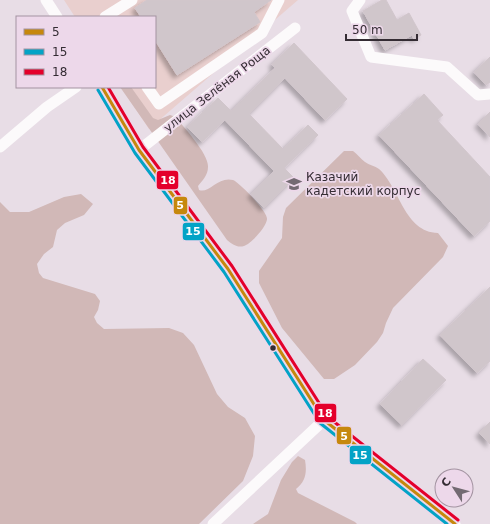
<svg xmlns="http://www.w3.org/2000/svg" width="490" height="524" font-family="'DejaVu Sans',sans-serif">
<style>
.green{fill:#e9cfce}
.forest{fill:#d1b8b7}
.building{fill:#d0c6cb;stroke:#d1c6cc;filter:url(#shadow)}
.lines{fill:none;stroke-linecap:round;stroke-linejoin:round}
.minor{stroke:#fcfafb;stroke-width:11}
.bus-1-casing{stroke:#edd8ea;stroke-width:6}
.bus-2-casing{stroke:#edd8ea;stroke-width:6}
.bus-3-casing{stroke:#edd8ea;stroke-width:6}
.bus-1{stroke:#c6880d;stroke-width:3}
.bus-2{stroke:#03a3c6;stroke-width:3}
.bus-3{stroke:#e4002b;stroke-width:3}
.bus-dot{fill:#342c33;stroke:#edd8ea;stroke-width:1.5}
.labels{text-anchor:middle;stroke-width:3.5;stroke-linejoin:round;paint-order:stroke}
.street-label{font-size:12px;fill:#342c33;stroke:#edd8ea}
.poi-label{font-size:12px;fill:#342c33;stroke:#edd8ea;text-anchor:start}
.line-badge{stroke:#edd8ea;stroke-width:1.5}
.badge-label{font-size:11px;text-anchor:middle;font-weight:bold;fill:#fff}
</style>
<defs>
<filter id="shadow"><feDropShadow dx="-3.5" dy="3.5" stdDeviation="2" flood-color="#0004"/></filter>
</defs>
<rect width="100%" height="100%" fill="#e8dde6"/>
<path class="green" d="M64,0H298L149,129L121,87H155V17H75Z"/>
<g class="forest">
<path d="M120,87H131L153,118L158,120L170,115L176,117C184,128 209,154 208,167C208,175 202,181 198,186L199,190C209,194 218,176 233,180C239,182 268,212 267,219C267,226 251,244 244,246C237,248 232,244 227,240Z"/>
<path d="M344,151H353C357,154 361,159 365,162C369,165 375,166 379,169C400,188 404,232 438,233L448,246L443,257L393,308L386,323L383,333L377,342L355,365L334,379H324L282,328L259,283V271L282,238L283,217L286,208Z"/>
<path d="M81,194L93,204L84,215L65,223L57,230L53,247L44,254L37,264L39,273L43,278L95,294L100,301L98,310L94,317L97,323L104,329L169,328L183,333L194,345L217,394L228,407L245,418L255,436L253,456L243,481L199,524H0V202L10,212H29L64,197Z"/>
<path d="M298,456L305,460C307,472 306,481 296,489L298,493L355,522L357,524H253L268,514L281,480L292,462Z"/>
</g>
<g class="building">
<path d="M147,0H271L254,12L260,22L177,75L155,40V17H141L135,8Z"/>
<path d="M382,0H386L397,20L409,13L421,35L414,39L412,35L385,50L363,11Z"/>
<path d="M294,43L347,99L325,120L285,78L249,114L283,149L308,125L318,135L284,168L294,178L264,208L251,194L274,171L225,120L202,142L187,127L218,98L231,111L275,68L272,64Z"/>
<path d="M490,57V82L486,85L474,72Z"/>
<path d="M424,94L443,115L437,120L490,177V221L474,236L379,135Z"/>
<path d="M490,112V137L478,124Z"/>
<path d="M490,287V361L477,373L440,335Z"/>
<path d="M423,359L446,380L402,425L380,404Z"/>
<path d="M490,422V444L479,433Z"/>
</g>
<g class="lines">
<g class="minor">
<path d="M46,0L57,17"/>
<path d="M360,0L352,11L371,57L447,67L478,95L490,94"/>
<path d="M105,17L132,0"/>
<path d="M102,87L139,150L228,269L324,420L455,524"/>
<path d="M147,87L159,104L262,33L279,0"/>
<path d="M0,147L47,107L76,87"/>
<path d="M139,150L295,28"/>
<path d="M213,524L324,420"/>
</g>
<g class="bus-1-casing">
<path id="bus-1" d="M102,87L139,150L228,269L324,420L455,524"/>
</g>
<g class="bus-2-casing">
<path id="bus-2" d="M98,90L135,153L224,272L320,423L447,524"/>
</g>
<g class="bus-3-casing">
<path id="bus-3" d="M108,87L143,147L232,266L328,417L458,520"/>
</g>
<use href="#bus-1" class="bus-1"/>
<use href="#bus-2" class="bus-2"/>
<use href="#bus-3" class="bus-3"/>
</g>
<defs>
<g id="university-bare" transform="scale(1.2)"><path d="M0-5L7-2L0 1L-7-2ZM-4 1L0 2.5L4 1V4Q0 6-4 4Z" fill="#736a72" stroke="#edd8ea" stroke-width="2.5" paint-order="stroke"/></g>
</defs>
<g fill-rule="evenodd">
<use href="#university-bare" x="294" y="184"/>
</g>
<circle class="bus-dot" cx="273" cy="348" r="3.5"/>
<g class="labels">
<g class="street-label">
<text transform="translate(217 89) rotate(-38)" y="4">улица Зелёная Роща</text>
</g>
<g class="poi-label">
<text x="306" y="181">Казачий<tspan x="306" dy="14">кадетский корпус</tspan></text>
</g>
</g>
<g class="line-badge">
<rect x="156" y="170" width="23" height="20" rx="4" fill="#e4002b"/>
<rect x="173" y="196" width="15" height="19" rx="4" fill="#c6880d"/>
<rect x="182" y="222" width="23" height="19" rx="4" fill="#03a3c6"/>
<rect x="314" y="403" width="23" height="20" rx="4" fill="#e4002b"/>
<rect x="336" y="426" width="16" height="19" rx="4" fill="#c6880d"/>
<rect x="349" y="445" width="23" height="20" rx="4" fill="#03a3c6"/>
</g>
<g class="badge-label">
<text x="168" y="184">18</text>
<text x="180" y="209">5</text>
<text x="193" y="235">15</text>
<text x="325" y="417">18</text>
<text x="344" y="440">5</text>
<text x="360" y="459">15</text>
</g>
<rect x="16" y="16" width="140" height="72" fill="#edd8ea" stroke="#a393a1"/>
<rect x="24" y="29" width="20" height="6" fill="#c6880d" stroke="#a393a1"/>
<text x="52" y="36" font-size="12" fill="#342c33">5</text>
<rect x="24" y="49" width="20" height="6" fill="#03a3c6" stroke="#a393a1"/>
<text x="52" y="56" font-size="12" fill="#342c33">15</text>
<rect x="24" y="69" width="20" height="6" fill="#e4002b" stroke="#a393a1"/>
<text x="52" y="76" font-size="12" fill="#342c33">18</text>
<g transform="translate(454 488) rotate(306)"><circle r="19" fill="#edd8ea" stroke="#a393a1"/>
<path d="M0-3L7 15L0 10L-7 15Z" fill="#736a72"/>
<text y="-6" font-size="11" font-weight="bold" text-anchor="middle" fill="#342c33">С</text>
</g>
<path d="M346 34v6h71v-6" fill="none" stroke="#342c33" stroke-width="2"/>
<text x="352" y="34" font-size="12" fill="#342c33" stroke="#edd8ea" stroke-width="3" paint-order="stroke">50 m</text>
</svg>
